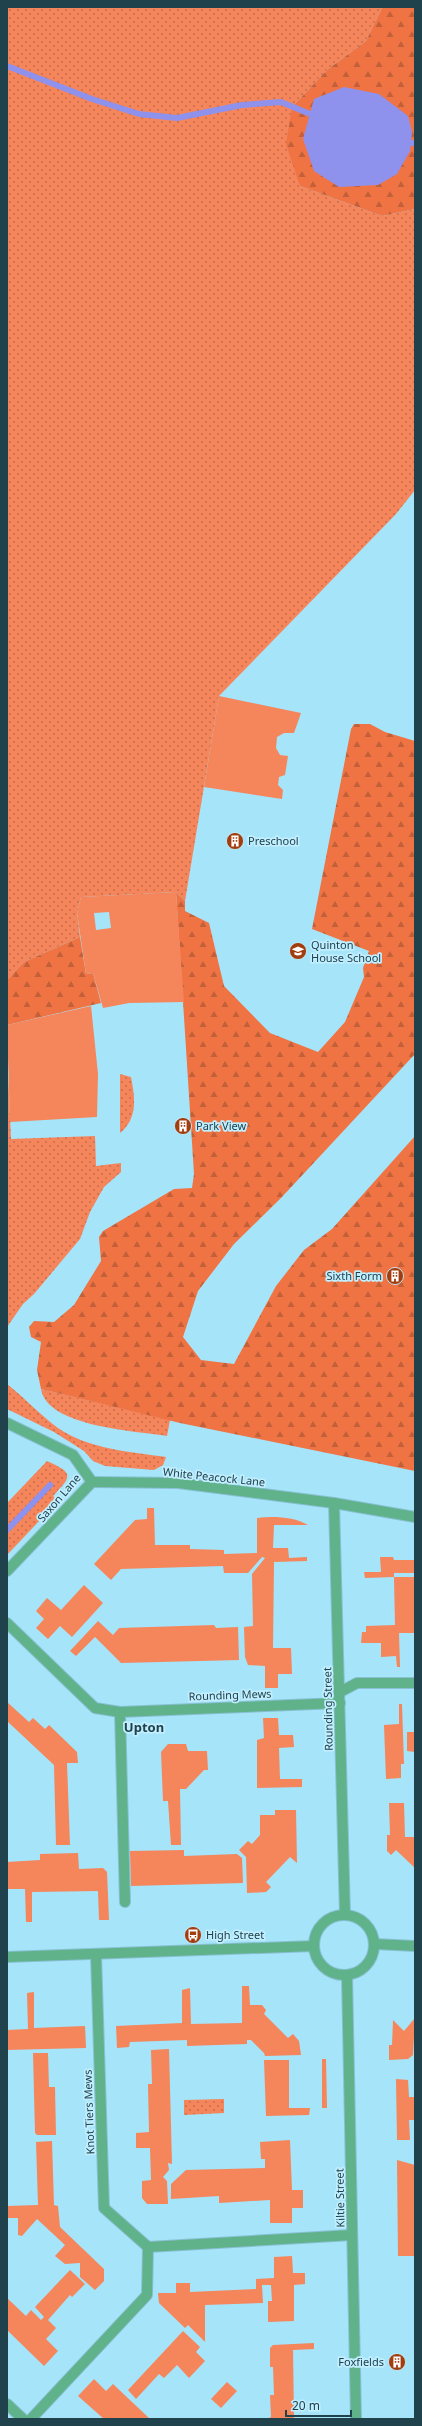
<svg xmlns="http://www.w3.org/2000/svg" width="422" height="2426" font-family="'Noto Sans',sans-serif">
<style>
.grass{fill:url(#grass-dots)}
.forest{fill:url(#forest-firs)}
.garden{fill:#f5855b;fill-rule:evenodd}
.water{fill:#8f92ed}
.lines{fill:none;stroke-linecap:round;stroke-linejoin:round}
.stream{stroke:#8f92ed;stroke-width:6}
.street-casing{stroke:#89c0d3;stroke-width:12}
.street{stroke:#5fb289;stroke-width:10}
.labels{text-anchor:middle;stroke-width:3.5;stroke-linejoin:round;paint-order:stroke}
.poi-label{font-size:11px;fill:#20424c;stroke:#c1efff;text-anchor:start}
.street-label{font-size:11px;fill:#20424c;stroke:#c1efff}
.quarter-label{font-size:13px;font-weight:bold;fill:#20424c;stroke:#c1efff}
</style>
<defs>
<pattern id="grass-dots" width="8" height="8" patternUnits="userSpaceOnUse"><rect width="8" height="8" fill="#f5855b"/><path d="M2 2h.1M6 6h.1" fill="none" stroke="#c66e4d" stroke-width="1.8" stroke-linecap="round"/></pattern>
<pattern id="forest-firs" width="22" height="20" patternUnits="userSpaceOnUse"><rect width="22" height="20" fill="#f07343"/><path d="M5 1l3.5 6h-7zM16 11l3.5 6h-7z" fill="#c2603a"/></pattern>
</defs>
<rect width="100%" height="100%" fill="#a6e4f9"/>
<g class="grass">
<path d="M7,7H386L382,8L366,41L327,70L292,107L300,186L382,216L415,209V490L396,514L219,696L185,901L176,892L81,897L77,913L80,937L24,962L7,980Z"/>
<path d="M7,1051L11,1139L95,1136L96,1166L121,1163V1172L104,1187L90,1212L80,1239L34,1294L23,1304L7,1327Z"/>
<path d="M120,1074L131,1077C135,1098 138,1118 120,1133Z"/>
<path d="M7,1384C25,1398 40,1415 58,1428C88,1449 131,1452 166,1457L163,1465L154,1470L105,1466L93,1461L84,1451L54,1432L7,1409Z"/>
<path d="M41,1389L170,1420L167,1436C137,1431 47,1427 41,1389Z"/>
<path d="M47,1461C73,1473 73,1475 53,1496L58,1501L7,1555V1503Z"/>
<path d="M224,2099V2113L184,2115V2100Z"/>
</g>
<g class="forest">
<path d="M415,7V209L382,216L300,186L286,144L292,107L327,70L366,41L382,8Z"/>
<path d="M354,724H370L385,732L415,741V1054L281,1198L234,1244L198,1291L183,1337L201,1360L234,1364L276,1286L304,1250L332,1229L415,1136V1471L180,1423L41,1389L37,1370L41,1342L31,1337L29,1327L34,1321L54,1322L74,1305L101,1261L99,1237L103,1231L174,1189L192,1188L194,1174L176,892L185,901V911L209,923L224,986L270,1033L318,1052L345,1022L364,977L363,968L369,951L312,929L351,729Z"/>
<path d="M80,937L86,974L93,973L101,1003L7,1025V980L24,962Z"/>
</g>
<g class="garden">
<path d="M219,696L301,713L294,733H284L277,737L276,748L280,755L288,756L285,775L279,777L278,785L283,790L282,799L204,787Z"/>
<path d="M176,892L184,1002L129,1003L103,1008L93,973L86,974L77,913L81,897ZM109,912L111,928L96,930L94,913Z"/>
<path d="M91,1006L98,1074L97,1117L10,1122L7,1025Z"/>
<path d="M147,1508H154L155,1545H190V1549L224,1550V1554L257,1553V1518C274,1516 294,1517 308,1525H274L273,1548H288L289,1558L307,1557V1561L274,1562L273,1648H291L292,1674H278V1688H265V1666L248,1665L245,1657L244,1627L253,1626L252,1574L265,1558L262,1557L248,1573H224L223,1566L121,1569L111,1580L94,1564L135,1520L147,1519Z"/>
<path d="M380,1557H393L394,1560H415V1573H394V1577H415V1633H399L400,1667H397L396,1656L381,1657V1643H361L362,1632H366V1626L395,1625L394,1577L365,1578L364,1572H381Z"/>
<path d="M84,1585L103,1603L72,1637L60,1626L48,1639L36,1628L44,1619L36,1611L47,1598L61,1610Z"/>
<path d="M98,1621L113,1635L119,1628L214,1625L216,1628L238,1627L239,1660L121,1663L95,1637L76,1656L70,1651Z"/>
<path d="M7,1702L29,1722L33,1718L45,1729L49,1725L77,1752L78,1763H67L70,1845H56L54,1765L7,1721Z"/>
<path d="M399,1704H402L404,1764H401V1778L386,1779L384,1725L399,1724Z"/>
<path d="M263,1718H278L279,1735H293L294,1747L279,1748L280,1779H302V1787L257,1788V1740L264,1738Z"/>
<path d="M407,1732H415V1752L407,1751Z"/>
<path d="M168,1744H186L188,1751H207L208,1770H204L186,1789H180L181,1845H171L168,1801H163L161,1752Z"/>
<path d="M389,1803H404L405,1837H415V1868L396,1850L391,1855L387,1851V1835H390Z"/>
<path d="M275,1810H296L297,1863L290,1857L266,1882L271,1887L266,1892L247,1893L246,1857L239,1850L248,1841L252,1844L260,1835V1815H275Z"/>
<path d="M184,1850V1856L237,1854L242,1858L243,1883L131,1886L130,1851Z"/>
<path d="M78,1853L79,1869L103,1868L107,1872L109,1920H99L98,1891L32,1892V1922H26L25,1889H7V1862L40,1860V1854Z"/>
<path d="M242,1986H249L250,2005H262L266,2010L264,2014L288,2038L293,2034L299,2041L301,2055L265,2056L264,2053L251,2040H247V2044L187,2046V2040L130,2042L129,2047L117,2048L116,2026L182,2023V1990L190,1988L191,2024L242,2023Z"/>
<path d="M34,1992V2028L85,2026L86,2048L7,2050V2030L28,2029L27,1993Z"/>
<path d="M415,2018L413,2055L408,2059L389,2060V2045H392L393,2020L404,2031Z"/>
<path d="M169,2049L172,2164L168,2163L169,2170L163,2177L167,2181L168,2204H147L142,2198V2181L151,2180L150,2148H136V2133L149,2132L148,2084H152L151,2050Z"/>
<path d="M33,2053H48L49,2087H55L56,2135H37L35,2133Z"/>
<path d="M322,2059H326L327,2108H322Z"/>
<path d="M264,2060H289V2108H310L309,2115L266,2116Z"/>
<path d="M396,2079L408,2080L409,2097H415V2120H409L410,2140H397Z"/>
<path d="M290,2140L292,2190H303V2208H292V2223H270V2200L219,2203V2196L171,2199V2184L186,2170L265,2168V2159H261L260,2142Z"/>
<path d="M52,2141L54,2205L58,2206L60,2227L104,2269V2281L95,2290L80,2277V2263L65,2264L55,2256L65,2245L37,2219L22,2236L18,2235V2218H7V2206L38,2205L36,2142Z"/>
<path d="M397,2160L415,2165V2256H398Z"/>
<path d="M292,2256L293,2273H305V2284L294,2285V2321L268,2322V2301H272L271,2285H262L263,2303L205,2305V2342L188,2325L185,2328L159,2303L158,2293H176V2283H190V2292L256,2289V2279L274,2278V2257Z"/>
<path d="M70,2270L85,2284L72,2297L70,2295L48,2320L56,2328L46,2339L58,2351L44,2366L7,2330V2298L26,2316L31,2310L41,2320L44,2317L35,2307Z"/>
<path d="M183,2331L200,2347L196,2352L205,2361L189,2378L177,2365L164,2378L159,2374L136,2399L128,2390Z"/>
<path d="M314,2343V2349L293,2350L294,2419H266L271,2417L270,2395H274L273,2367H270V2348L273,2345Z"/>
<path d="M94,2379L106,2391L113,2384L150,2419H104L78,2396Z"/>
<path d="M227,2382L237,2391L221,2408L211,2399Z"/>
</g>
<path class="water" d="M344,87L379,94L408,116L412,132L410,151L397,174L378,185L339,187L314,171L303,139L314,99Z"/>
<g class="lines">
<g class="stream">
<path d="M7,66L92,99L139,114L177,118L242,105L281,102L310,114"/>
<path d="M411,143H415"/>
<path d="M7,1530L50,1485"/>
</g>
<g class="street-casing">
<g id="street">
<path d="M7,1423L73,1455L92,1482"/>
<path d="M92,1482L178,1483L334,1503L415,1517"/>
<path d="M334,1503L345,1915"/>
<path d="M7,1571L92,1482"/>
<path d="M7,1623L95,1708L120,1712"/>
<path d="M340,1692L357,1683H415"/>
<path d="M125,1902L120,1712L340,1703"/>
<circle cx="344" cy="1945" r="30"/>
<path d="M375,1944L415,1946"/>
<path d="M96,1955L104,2208L148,2247L352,2235"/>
<path d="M7,1957L314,1946"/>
<path d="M347,1976L356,2419"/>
<path d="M7,2404L23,2419"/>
<path d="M31,2419L147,2295L148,2247"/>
</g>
</g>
<use href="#street" class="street"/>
</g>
<defs>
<g id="building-disc" transform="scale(0.9)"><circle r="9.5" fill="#a23d0f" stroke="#c1efff"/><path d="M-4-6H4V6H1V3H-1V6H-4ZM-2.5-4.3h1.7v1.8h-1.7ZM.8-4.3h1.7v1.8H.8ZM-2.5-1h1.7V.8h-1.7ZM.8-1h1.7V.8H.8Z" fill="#fff"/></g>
<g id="school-disc" transform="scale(0.9)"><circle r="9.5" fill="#a23d0f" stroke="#c1efff"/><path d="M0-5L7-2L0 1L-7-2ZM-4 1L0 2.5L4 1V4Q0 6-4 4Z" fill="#fff"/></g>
<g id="bus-disc" transform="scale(0.9)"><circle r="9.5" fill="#a23d0f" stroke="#c1efff"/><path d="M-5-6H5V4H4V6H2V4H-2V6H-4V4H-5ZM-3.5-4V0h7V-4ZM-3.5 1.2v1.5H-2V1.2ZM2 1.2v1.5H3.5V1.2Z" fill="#fff"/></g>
</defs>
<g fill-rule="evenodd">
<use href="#building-disc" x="235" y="841"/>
<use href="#school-disc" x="298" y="951"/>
<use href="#building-disc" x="183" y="1126"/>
<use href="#building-disc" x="395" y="1276"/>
<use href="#bus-disc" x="193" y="1935"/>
<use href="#building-disc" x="397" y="2362"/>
</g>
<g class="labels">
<g class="poi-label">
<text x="248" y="845">Preschool</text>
<text x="311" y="949">Quinton<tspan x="311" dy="13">House School</tspan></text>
<text x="196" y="1130">Park View</text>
<text x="382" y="1280" text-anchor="end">Sixth Form</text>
<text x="206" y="1939">High Street</text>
<text x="384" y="2366" text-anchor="end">Foxfields</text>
</g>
<g class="street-label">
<text transform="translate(214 1477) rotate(6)" y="4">White Peacock Lane</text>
<text transform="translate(59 1498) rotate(-49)" y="4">Saxon Lane</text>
<text transform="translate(230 1695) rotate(-2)" y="4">Rounding Mews</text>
<text transform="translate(328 1709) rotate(-91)" y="4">Rounding Street</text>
<text transform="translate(89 2112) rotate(-92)" y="4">Knot Tiers Mews</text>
<text transform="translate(340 2198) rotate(-91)" y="4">Kiltie Street</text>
</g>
<g class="quarter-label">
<text x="144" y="1732">Upton</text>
</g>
</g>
<rect width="422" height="2426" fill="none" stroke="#20424c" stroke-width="16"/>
<path d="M286 2410v6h65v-6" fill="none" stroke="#20424c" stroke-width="2"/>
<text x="292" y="2410" font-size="12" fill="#20424c" stroke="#c1efff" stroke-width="3" paint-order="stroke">20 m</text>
</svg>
